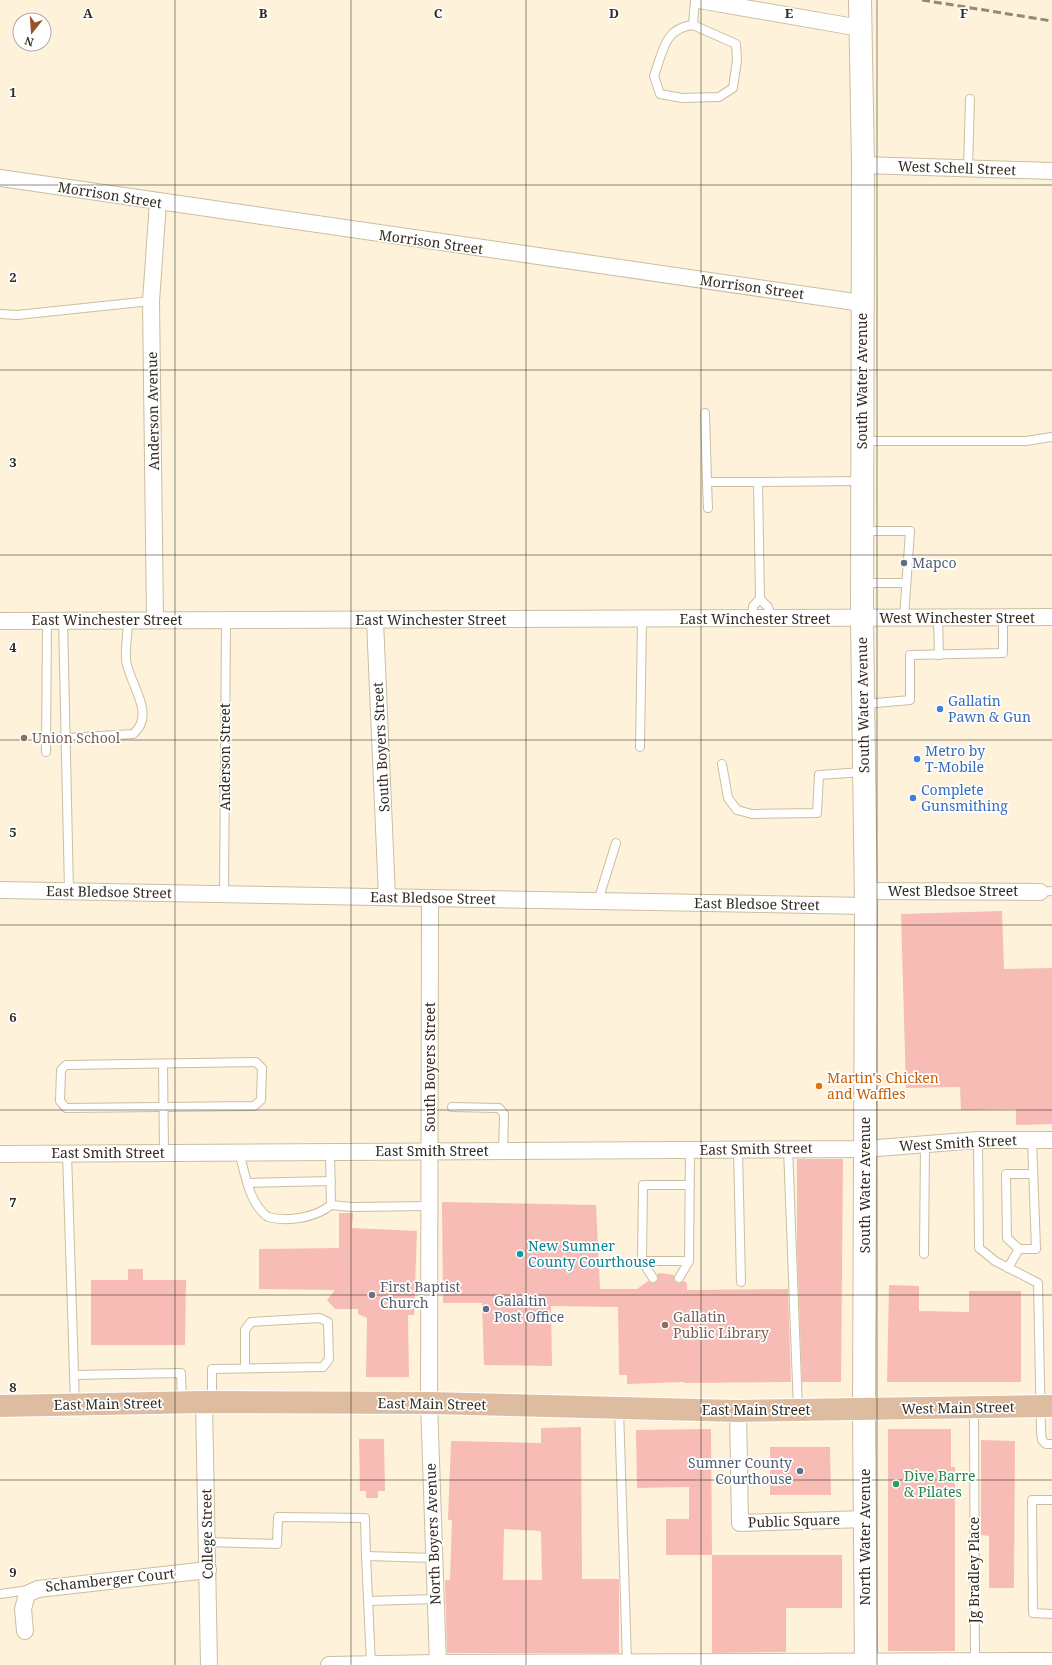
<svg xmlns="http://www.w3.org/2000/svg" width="1052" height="1665" font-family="'Noto Serif',serif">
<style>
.building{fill:#f6bcb5;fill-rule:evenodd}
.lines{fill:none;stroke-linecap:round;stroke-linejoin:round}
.service-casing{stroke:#cbbea0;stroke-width:10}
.minor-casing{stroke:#cbbea0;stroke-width:18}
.secondary-casing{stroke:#cbbea0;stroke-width:24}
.primary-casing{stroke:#fff;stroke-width:24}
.service{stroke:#fff;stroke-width:8}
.minor{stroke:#fff;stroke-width:16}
.secondary{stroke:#fff;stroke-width:22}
.primary{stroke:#debca0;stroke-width:22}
.rail{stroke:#928a78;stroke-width:3;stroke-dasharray:8 4;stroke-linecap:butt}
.grid{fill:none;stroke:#322d21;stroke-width:1;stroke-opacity:0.55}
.service-dot{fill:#5c6f8a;stroke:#fff;stroke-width:1.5}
.shop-dot{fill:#3f7fe0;stroke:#fff;stroke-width:1.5}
.education-dot{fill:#8d6e63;stroke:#fff;stroke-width:1.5}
.food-dot{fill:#e8710a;stroke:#fff;stroke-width:1.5}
.culture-dot{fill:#0f9aa8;stroke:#fff;stroke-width:1.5}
.worship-dot{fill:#6b7280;stroke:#fff;stroke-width:1.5}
.leisure-dot{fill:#2e9e5b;stroke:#fff;stroke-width:1.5}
.labels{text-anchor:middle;stroke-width:3.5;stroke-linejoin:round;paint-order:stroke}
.street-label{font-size:14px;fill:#322d21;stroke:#fff}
.service-label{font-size:14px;fill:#4e5e75;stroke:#fff;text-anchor:start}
.shop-label{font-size:14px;fill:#366cbe;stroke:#fff;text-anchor:start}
.education-label{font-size:14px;fill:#785e54;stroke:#fff;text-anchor:start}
.food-label{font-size:14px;fill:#c56008;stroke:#fff;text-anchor:start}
.culture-label{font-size:14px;fill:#0d838f;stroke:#fff;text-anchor:start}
.worship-label{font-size:14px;fill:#5b616d;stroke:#fff;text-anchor:start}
.leisure-label{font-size:14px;fill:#27864d;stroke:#fff;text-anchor:start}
.grid-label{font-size:13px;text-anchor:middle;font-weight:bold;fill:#322d21;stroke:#fff;stroke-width:3.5;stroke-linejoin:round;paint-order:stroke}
</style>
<rect width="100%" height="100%" fill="#fef3da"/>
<g class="building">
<path d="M1002,911L1004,969L1052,968V1124L1016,1125V1109L961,1110L960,1087L906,1088L901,914Z"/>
<path d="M797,1159H843L841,1382H802L797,1246Z"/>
<path d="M442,1202L596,1205L600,1289H637L648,1281L653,1283L656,1282L658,1278L657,1275L659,1273L674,1275V1280L677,1283L684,1281L687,1283V1290L788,1289L791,1382L684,1383V1382L627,1384V1375H619L618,1307L551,1306L552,1366L484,1365L482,1303H443Z"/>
<path d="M339,1213H353L352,1228L417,1231L414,1315H408L409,1377H366L367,1318L358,1314V1309H335L327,1300L335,1290L259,1289V1249L339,1248Z"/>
<path d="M128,1269H143V1280H186L185,1345H91V1280H128Z"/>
<path d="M889,1285L919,1286V1311L969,1312V1291H1021V1382H887Z"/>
<path d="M581,1427L582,1579H619V1653H447L445,1580H450L452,1520H448L451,1441L541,1443V1428ZM504,1529L541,1531L542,1580H503Z"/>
<path d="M711,1429L712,1555H666V1519H689V1487L637,1488L636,1430Z"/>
<path d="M888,1429H951V1467H955V1651H888Z"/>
<path d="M359,1439H384L385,1491H378V1498H366V1491H360Z"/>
<path d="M981,1440L1015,1441L1014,1588H989V1536L981,1535Z"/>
<path d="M770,1447H830L831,1495H770Z"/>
<path d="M712,1555H842V1608H786V1652L712,1653Z"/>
</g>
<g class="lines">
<g class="service-casing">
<g id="service">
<path d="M693,25L736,44L737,60L733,88L719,97L682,98L660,94L654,76C663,52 664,28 693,25Z"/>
<path d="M693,25L695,0"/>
<path d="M968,168L970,99"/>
<path d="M0,314L17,315L151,301"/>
<path d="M705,413L707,482"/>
<path d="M863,441H1026L1052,437"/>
<path d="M708,508L707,482H758"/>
<path d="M864,531H910L904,618"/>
<path d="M863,583H906"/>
<path d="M938,618L939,655"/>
<path d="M752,619L753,606L760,599"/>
<path d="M772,619L768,607L760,599L758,482L862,481"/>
<path d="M63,620L69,891"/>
<path d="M865,704L910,700V655L1003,653V618"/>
<path d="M66,738L133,734C157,714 129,684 126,660C125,647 128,633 128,620"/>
<path d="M640,747L642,619"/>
<path d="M46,752L47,620"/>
<path d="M722,764L728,798L737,810L752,814L817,813L819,775L863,772"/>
<path d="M1040,892L1052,891"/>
<path d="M224,894L226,620"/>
<path d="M598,901L616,843"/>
<path d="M256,1062L262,1068L261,1100L254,1106L66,1108L60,1101L61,1070L66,1065Z"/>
<path d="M163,1064L164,1153"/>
<path d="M452,1107L499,1108L504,1114L503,1151"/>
<path d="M978,1140L979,1248L995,1261L1038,1283L1041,1432L1042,1440L1046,1444H1052"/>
<path d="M788,1148L798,1409"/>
<path d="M738,1149L741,1282"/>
<path d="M239,1152C245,1173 249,1204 268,1217C288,1222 315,1218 331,1205L352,1207L430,1206"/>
<path d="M330,1152L331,1205"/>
<path d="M67,1153L75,1405"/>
<path d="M248,1183L331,1181"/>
<path d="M690,1185H643L642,1261H689L690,1150"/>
<path d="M1019,1249L1007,1238L1006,1174H1033"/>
<path d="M924,1254L925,1144"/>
<path d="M642,1261L653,1278"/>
<path d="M1008,1268L1019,1249H1036L1032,1140"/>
<path d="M679,1278L689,1261"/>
<path d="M74,1375L181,1373L182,1402"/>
<path d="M212,1402V1369L323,1367L329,1359L328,1322L320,1318L251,1322L245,1330V1368"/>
<path d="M974,1408L975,1661"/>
<path d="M619,1409L627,1662"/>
<path d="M1052,1500H1032L1033,1613L1052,1614"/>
<path d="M208,1542L277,1544L278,1517L365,1518L366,1556"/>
<path d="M0,1594L29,1590"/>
<path d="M368,1601L436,1599"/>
<path d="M371,1664L366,1556L434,1558"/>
</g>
</g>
<g class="minor-casing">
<g id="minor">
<path d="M699,0L860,28"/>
<path d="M863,165L1052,171"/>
<path d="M0,178L862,303"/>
<path d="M155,620L151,301L158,202"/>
<path d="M0,621L1052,617"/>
<path d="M375,621L387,897"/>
<path d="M0,890L866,906"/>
<path d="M866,891L1040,892"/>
<path d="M430,898L429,1403L438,1665"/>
<path d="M0,1154L865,1149L978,1140H1052"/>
<path d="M204,1402L209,1665"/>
<path d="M738,1411L740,1523L865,1519"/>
<path d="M25,1631L23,1609L27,1594L38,1589L208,1570"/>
<path d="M329,1665L438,1663L1052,1661"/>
</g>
</g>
<g class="secondary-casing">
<path id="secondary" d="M860,0L863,165L862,618L866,906L864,1410L866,1665"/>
</g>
<g class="primary-casing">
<path id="primary" d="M0,1406L204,1402L429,1403L738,1411L1052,1406"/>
</g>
<use href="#service" class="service"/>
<use href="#minor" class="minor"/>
<use href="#secondary" class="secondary"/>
<use href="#primary" class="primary"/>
<path class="rail" d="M922,0L1052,21"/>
</g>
<path class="grid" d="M175,0V1665M351,0V1665M526,0V1665M701,0V1665M877,0V1665M0,185H1052M0,370H1052M0,555H1052M0,740H1052M0,925H1052M0,1110H1052M0,1295H1052M0,1480H1052"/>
<g class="service-dot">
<circle cx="904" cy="563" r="4"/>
<circle cx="486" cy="1309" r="4"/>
<circle cx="800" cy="1471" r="4"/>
</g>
<g class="shop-dot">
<circle cx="940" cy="709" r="4"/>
<circle cx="917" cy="759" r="4"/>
<circle cx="913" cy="798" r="4"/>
</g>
<g class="education-dot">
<circle cx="24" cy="738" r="4"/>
<circle cx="665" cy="1325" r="4"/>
</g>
<circle class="food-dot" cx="819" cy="1086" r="4"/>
<circle class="culture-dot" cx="520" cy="1254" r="4"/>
<circle class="worship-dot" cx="372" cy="1295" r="4"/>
<circle class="leisure-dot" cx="896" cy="1484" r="4"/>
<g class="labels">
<g class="street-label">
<text transform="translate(957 168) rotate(2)" y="5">West Schell Street</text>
<text transform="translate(110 195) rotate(9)" y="5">Morrison Street</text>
<text transform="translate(431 242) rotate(8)" y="5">Morrison Street</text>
<text transform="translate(752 287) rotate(8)" y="5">Morrison Street</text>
<text transform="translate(862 381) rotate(-90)" y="5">South Water Avenue</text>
<text transform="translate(153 411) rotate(-91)" y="5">Anderson Avenue</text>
<text x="957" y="623">West Winchester Street</text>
<text x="755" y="624">East Winchester Street</text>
<text x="107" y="625">East Winchester Street</text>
<text x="431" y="625">East Winchester Street</text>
<text transform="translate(863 705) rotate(-91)" y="5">South Water Avenue</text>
<text transform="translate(381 747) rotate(-93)" y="5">South Boyers Street</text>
<text transform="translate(225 757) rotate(-90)" y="5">Anderson Street</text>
<text x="953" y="896">West Bledsoe Street</text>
<text transform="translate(109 892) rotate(1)" y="5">East Bledsoe Street</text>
<text transform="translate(433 898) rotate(1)" y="5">East Bledsoe Street</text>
<text transform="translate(757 904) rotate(1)" y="5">East Bledsoe Street</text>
<text transform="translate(430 1067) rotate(-90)" y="5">South Boyers Street</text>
<text transform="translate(958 1143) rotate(-3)" y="5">West Smith Street</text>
<text transform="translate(756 1149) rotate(-1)" y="5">East Smith Street</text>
<text x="432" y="1156">East Smith Street</text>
<text x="108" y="1158">East Smith Street</text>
<text transform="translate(865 1185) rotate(-90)" y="5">South Water Avenue</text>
<text transform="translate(108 1404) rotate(-1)" y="5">East Main Street</text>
<text transform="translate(432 1404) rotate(1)" y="5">East Main Street</text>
<text transform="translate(958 1408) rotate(-1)" y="5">West Main Street</text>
<text x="756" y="1415">East Main Street</text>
<text transform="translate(794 1521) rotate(-2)" y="5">Public Square</text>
<text transform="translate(207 1534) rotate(-91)" y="5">College Street</text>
<text transform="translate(433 1534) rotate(-92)" y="5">North Boyers Avenue</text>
<text transform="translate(865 1537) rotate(-90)" y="5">North Water Avenue</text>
<text transform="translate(974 1570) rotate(-90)" y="5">Jg Bradley Place</text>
<text transform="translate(110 1580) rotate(-6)" y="5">Schamberger Court</text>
</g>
<g class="service-label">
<text x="912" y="568">Mapco</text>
<text x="494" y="1306">Galaltin<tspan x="494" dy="16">Post Office</tspan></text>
<text x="792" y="1468" text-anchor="end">Sumner County<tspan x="792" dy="16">Courthouse</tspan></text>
</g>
<g class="shop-label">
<text x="948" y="706">Gallatin<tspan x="948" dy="16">Pawn &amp; Gun</tspan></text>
<text x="925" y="756">Metro by<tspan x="925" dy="16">T-Mobile</tspan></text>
<text x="921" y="795">Complete<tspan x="921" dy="16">Gunsmithing</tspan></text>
</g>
<g class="education-label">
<text x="32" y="743">Union School</text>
<text x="673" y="1322">Gallatin<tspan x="673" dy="16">Public Library</tspan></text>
</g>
<g class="food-label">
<text x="827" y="1083">Martin's Chicken<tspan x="827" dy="16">and Waffles</tspan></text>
</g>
<g class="culture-label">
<text x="528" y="1251">New Sumner<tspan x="528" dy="16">County Courthouse</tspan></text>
</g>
<g class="worship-label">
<text x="380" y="1292">First Baptist<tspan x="380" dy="16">Church</tspan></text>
</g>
<g class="leisure-label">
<text x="904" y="1481">Dive Barre<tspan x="904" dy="16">&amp; Pilates</tspan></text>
</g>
</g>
<g class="grid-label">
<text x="88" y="18">A</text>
<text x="263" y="18">B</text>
<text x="438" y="18">C</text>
<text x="614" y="18">D</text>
<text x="789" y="18">E</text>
<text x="964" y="18">F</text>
<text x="13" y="97">1</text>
<text x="13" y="282">2</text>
<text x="13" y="467">3</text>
<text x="13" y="652">4</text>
<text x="13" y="837">5</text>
<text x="13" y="1022">6</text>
<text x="13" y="1207">7</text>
<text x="13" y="1392">8</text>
<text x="13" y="1577">9</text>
</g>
<g transform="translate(32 32) rotate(197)"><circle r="19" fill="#ffffff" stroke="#adaba6"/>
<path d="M0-3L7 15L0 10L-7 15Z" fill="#985229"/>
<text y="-6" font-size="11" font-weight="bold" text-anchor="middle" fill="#322d21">N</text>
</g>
</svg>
